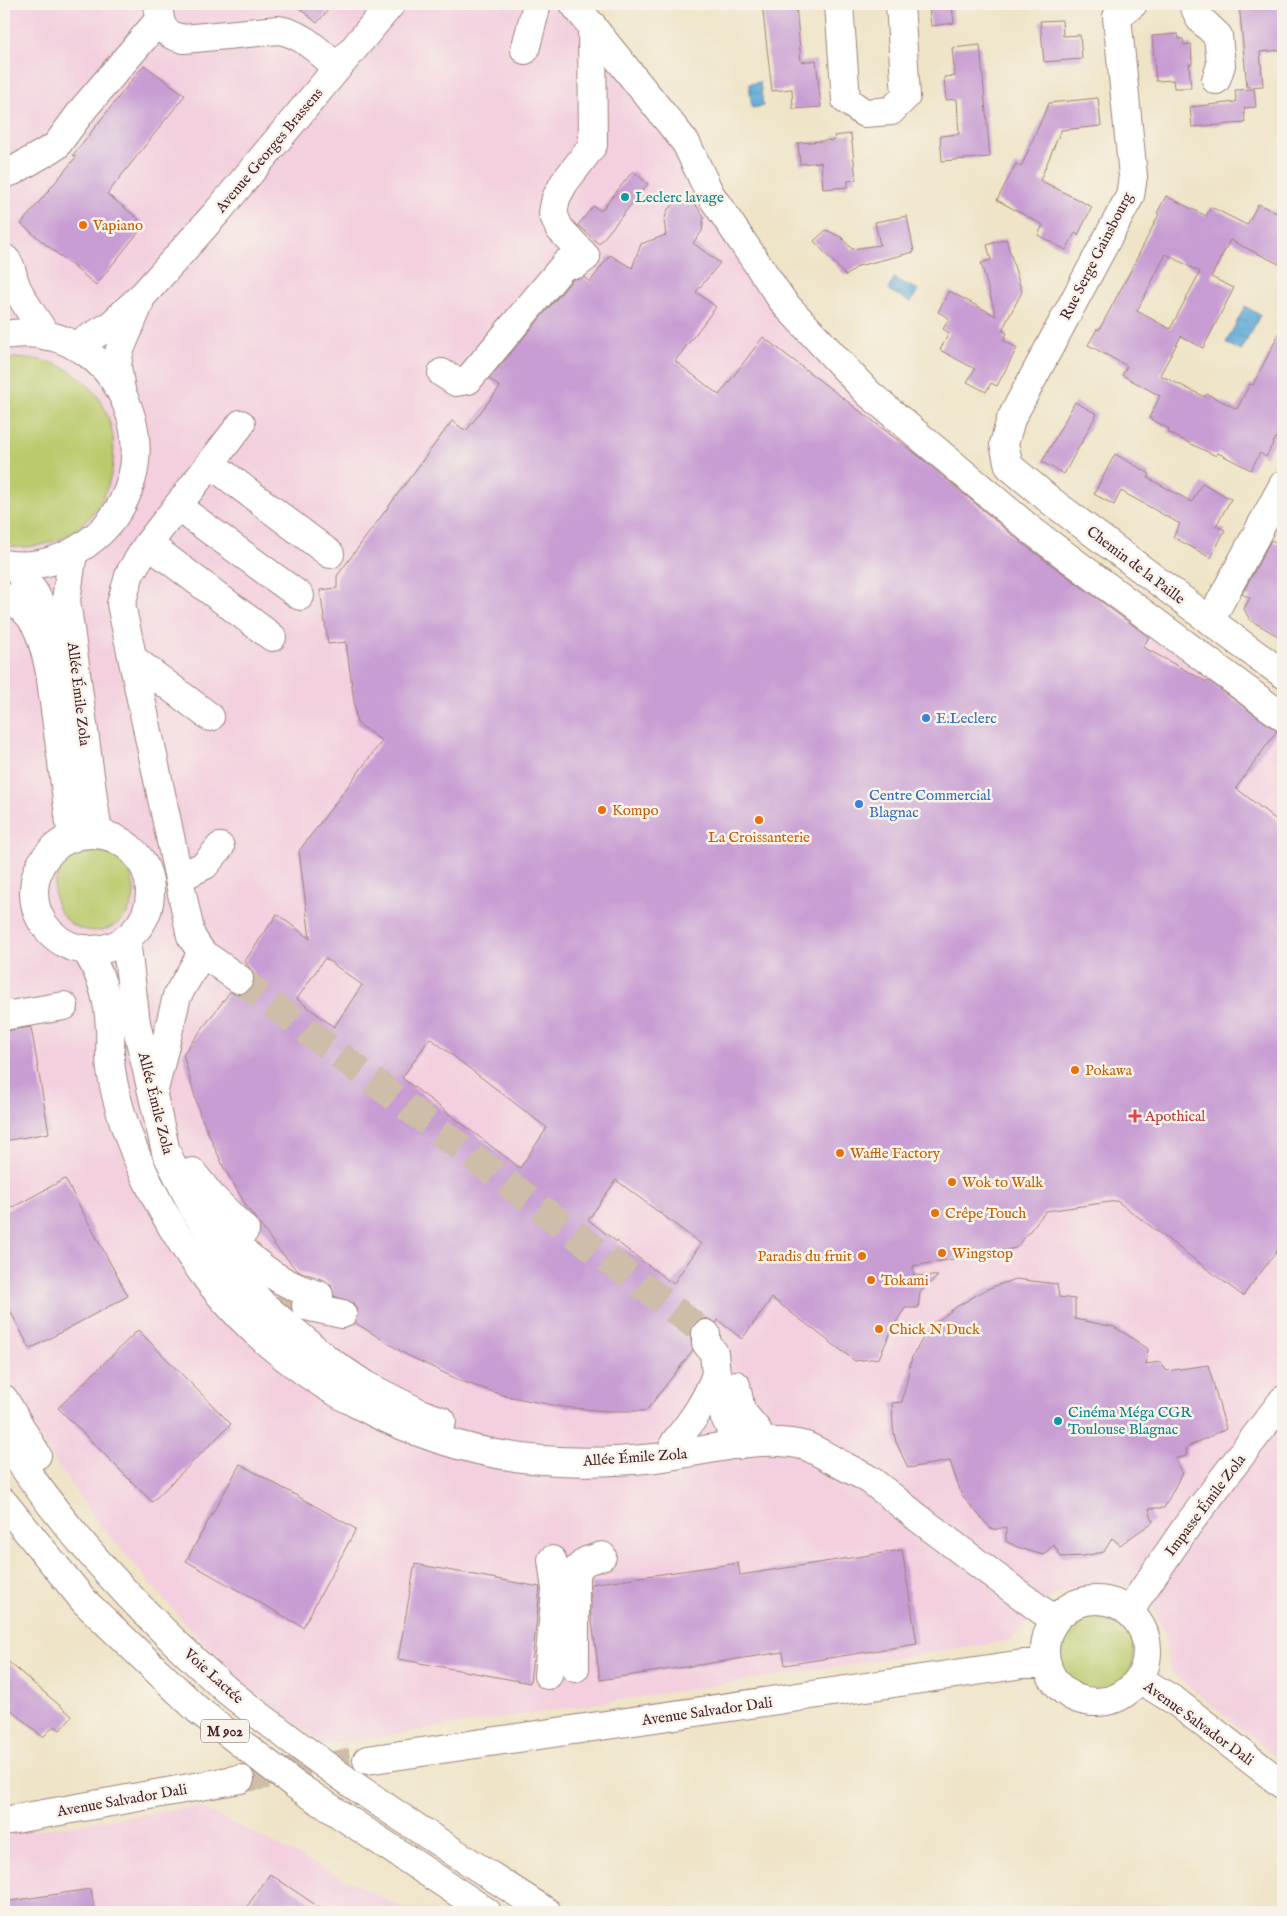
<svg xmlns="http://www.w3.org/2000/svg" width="1287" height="1916" font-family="'IM FELL English',serif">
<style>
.built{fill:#f3cfdf}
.grass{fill:#bbca6d;stroke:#82744c}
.water{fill:url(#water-ripples);stroke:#556582}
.building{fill:#c89dd3;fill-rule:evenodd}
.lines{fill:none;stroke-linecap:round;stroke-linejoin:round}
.minor-tunnel{stroke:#cebda8;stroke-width:28;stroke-dasharray:28 14;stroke-linecap:butt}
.minor-casing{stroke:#9c8279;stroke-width:30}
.major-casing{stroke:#9c8279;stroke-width:30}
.highway-casing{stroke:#9c8279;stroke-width:30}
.minor{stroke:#fff;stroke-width:28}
.major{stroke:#fff;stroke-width:28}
.highway{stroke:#fff;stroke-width:28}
.culture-dot{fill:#0f9aa8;stroke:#f7f3e8;stroke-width:2}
.food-dot{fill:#e8710a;stroke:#f7f3e8;stroke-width:2}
.shop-dot{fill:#3f7fe0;stroke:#f7f3e8;stroke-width:2}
.health-dot{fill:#e0444e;stroke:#f7f3e8;stroke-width:2}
.labels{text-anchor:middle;stroke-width:5;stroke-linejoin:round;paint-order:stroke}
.shield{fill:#f7f3e8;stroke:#7e5f64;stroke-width:1}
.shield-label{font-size:14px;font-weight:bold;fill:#4a1f2b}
.street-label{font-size:15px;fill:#4a1f2b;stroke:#f7f3e8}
.culture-label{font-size:15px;fill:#0d838f;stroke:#f7f3e8;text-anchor:start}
.food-label{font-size:15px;fill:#c56008;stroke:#f7f3e8;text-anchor:start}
.shop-label{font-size:15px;fill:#366cbe;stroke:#f7f3e8;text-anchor:start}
.health-label{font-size:15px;fill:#be3a42;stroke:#f7f3e8;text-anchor:start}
</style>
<defs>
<pattern id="water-ripples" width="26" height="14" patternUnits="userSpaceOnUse" patternTransform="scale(1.25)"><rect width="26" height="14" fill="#60abd9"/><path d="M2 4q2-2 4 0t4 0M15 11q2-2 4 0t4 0" fill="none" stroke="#518bb0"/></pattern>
</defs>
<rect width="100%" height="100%" fill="#f7f3e8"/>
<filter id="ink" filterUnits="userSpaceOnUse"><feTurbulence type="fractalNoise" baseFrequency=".02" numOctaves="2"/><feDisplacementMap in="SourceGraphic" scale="10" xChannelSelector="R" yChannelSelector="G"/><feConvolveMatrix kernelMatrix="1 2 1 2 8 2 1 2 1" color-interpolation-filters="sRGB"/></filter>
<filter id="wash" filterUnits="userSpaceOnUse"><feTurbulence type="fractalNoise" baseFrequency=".0096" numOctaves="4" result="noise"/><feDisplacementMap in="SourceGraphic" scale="20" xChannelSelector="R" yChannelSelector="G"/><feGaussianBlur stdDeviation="1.12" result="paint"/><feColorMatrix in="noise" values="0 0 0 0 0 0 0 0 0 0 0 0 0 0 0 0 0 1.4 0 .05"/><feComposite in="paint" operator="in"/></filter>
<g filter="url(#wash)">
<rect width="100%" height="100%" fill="#efe4c7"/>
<g class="built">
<path d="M4,4H574L711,194L868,393L1283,717V1762L1172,1673L1167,1656L1165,1636L1154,1610L1121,1584L1092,1583L1055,1594L1011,1640L325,1745L250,1689L190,1629L91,1514L19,1408L4,1375Z"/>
<path d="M199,1806L395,1904L410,1912H4V1835Z"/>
</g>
<g class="grass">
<path d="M14,358C23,359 32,358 41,360C146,382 134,539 27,547C19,548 11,546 4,545V360Z"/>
<circle cx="94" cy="891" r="40"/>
<circle cx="1097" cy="1652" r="37"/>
</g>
<g class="water">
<path d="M760,82L763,106L752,108L749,84Z"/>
<path d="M894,278L918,290L911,302L888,290Z"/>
<path d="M1245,306L1260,315L1241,351L1226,343Z"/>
</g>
<g id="blocks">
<g class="building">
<path d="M294,4H333L317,23Z"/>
<path d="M762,4H796L801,62L816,60L821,107L793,109L792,89L772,91Z"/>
<path d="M1239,4H1265V6L1280,5L1283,50L1260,52L1263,86L1247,87Z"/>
<path d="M952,5L954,23L931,26L929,7Z"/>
<path d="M1062,20L1063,36L1080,35L1082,59L1044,62L1040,21Z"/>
<path d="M1178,34L1179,39H1183L1184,45L1191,44L1192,64H1189L1191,88H1174L1173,80L1156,81L1152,36Z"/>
<path d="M980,45L990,157L942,161L940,136L959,134L957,99L946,100L944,77L955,76L952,48Z"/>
<path d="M144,65L185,95L107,194L145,224L96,285L21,224L76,157L73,155Z"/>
<path d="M1254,89L1256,107L1244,108L1245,123L1192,127L1190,107L1236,102L1235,90Z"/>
<path d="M1098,98L1101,126L1061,130L1040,180L1092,207L1078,235L1075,233L1066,250L1038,235L1043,225L997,200L1016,164L1021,167L1049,103Z"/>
<path d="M851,134L856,180L848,181V187L823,189L821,162L800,164L798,143L835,140L834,136Z"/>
<path d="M633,171L648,184L599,244L578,225L593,206L601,211Z"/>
<path d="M1166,196L1206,216L1211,207L1247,225L1258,204L1283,216V266L1230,240L1211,277L1234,288L1203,348L1181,336L1160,375L1205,397L1207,394L1237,409L1250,384L1253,385L1283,325V424L1266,457L1260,453L1251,470L1218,453L1216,456L1183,440L1168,432L1169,429L1149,418L1160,396L1122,375L1127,366L1088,345L1097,329L1099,330L1131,270L1159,214L1157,213ZM1166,254L1200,272L1170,329L1137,311Z"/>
<path d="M685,201L696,205L704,217L702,231L693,243L720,263L696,292L716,307L675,361L719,395L763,337L920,457L1022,543L1149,637L1143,647L1207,682L1209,681L1277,731L1236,788L1283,825V1243L1243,1296L1117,1201L1046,1211L1016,1248L913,1266L914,1275L938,1276L920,1292L918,1308H905L893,1327L879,1358L855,1361L772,1298L742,1339L718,1320L716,1323L706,1318L698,1321L692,1327L690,1334L693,1350L646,1411H606L563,1407L506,1396L461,1381L407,1355L359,1325L355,1322L357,1310L353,1303L334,1296L331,1285L324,1280L298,1271L277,1248L247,1207L224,1168L200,1115L183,1054L230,992L237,994L245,993L252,988L254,981L253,973L245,961L277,914L310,939L299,851L382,741L357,723L346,642L328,644L320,590L337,588V576L452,421L466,431L500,387L489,379L573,279L584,277L590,282L610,255L632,268L641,244L666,235L664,221L668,209L678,202ZM325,958L362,985L334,1027L297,999ZM430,1038L547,1128L520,1168L402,1078ZM616,1180L701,1244L673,1284L588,1220Z"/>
<path d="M907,216L914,252L858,266L846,276L814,241L826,230L841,237L852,249L880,245L875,222Z"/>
<path d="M1006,239L1022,292L1002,330L1007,333L1003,340L1017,348L997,386L991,383L986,392L967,382L975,369L940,350L949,333L943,329L949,318L938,312L949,291L996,316L981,263L991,260L987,245Z"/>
<path d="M1075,402L1097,414L1064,474L1042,462Z"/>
<path d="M1115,454L1150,474L1148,478L1192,502L1202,483L1231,499L1216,526L1225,530L1211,558L1173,537L1180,524L1121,491L1114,505L1094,494Z"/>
<path d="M1271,540L1283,546V639L1250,620L1244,609L1250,598L1242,594Z"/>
<path d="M31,1027L49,1133L4,1141V1031Z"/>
<path d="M65,1179L128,1296L30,1349L4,1299V1212Z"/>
<path d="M1015,1279L1057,1284L1059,1297L1075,1299V1319L1114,1327L1129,1336L1148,1349L1146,1364L1160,1362L1167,1371L1208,1365L1226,1429L1187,1447L1186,1456L1175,1459L1182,1473L1164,1508H1149L1153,1522L1120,1545L1112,1538L1104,1552L1083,1556L1061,1557L1054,1545L1043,1555L1017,1547L1006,1541V1527L992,1530L962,1496L950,1461L908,1468L896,1442L893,1428L892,1403L902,1402L912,1357L923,1338L935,1323L956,1307L987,1289Z"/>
<path d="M138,1330L231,1424L152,1502L58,1408Z"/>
<path d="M240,1464L356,1529L303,1627L186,1561Z"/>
<path d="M902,1550L917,1644L785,1665L783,1652L600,1680L591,1615V1584L738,1563L740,1575Z"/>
<path d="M415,1564L540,1587L530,1683L398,1659Z"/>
<path d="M4,1658L72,1716L60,1730L54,1726L43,1737L4,1704Z"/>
<path d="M270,1874L326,1912H243Z"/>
<path d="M91,1889L95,1912H4V1902Z"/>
</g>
</g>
</g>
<g filter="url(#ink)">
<use href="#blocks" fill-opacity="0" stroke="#9c8279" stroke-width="1"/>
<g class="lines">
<g class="minor-tunnel">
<path d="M239,979L706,1334"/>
<path d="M241,1276L273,1296L306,1306"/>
<path d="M240,1779L367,1760"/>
</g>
<g class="minor-casing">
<g id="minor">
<path d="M158,4C160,25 161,34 184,39L279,30C303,34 319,52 337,67"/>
<path d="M574,4L686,143L710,194L784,303L868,393L1031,530L1283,717"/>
<path d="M839,4L846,100L864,113L891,111L906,96L900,4"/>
<path d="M1133,4L1117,17L1133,176L1130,196L1011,419L1004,444L1009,466L1051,501L1240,643L1283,674"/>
<path d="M1193,4L1200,19L1218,36L1221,65L1216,80"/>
<path d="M525,50L537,4"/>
<path d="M4,174L13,171L56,146L84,108L159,20"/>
<path d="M4,258C12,264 12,276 16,286C24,304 36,320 47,336"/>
<path d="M75,346L110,326L144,294L218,211L391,4"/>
<path d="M442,373L456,382L468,380L566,263L577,264L586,257L559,228L553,213L556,198L564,183L593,145L592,25"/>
<path d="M121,390L117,366L119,352L139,304"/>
<path d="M211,464L330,554"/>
<path d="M178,507L300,596"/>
<path d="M148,544L272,637"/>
<path d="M73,553L66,600L98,834"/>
<path d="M14,566L34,592L46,615L50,672L72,838"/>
<path d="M1210,621L1283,485"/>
<path d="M133,659L210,717"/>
<circle cx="92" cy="892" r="58"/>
<path d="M179,878L205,865L220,847"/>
<path d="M126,939L136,1023L166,1152L193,1207L224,1259L263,1305L328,1360L365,1385L422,1414L442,1421"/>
<path d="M85,949C102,974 109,1000 110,1030C111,1043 109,1057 111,1070C123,1144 165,1225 211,1284C289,1382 417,1450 542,1460C580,1463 617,1462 655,1458C701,1453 760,1433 806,1446C816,1450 825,1456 835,1461C846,1468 859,1473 870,1480C886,1492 901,1504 917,1517C963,1552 1008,1587 1055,1620"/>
<path d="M239,979L202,953L191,936L121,604L130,573L148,544L241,424"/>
<path d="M4,1016L64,1006"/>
<path d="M154,1090L177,996L202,953"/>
<path d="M192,1172L211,1196L245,1230"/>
<path d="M219,1224C245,1257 277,1285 319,1295"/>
<path d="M306,1306L342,1314"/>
<path d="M706,1334V1343L714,1353L716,1374L724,1415L738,1445"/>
<path d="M736,1385L741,1411L757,1430"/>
<path d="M675,1442C693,1420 707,1400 716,1374"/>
<circle cx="1096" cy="1651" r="51"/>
<path d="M1130,1613L1139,1596L1187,1526L1283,1400"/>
<path d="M575,1668V1571L586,1561L602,1556"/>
<path d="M548,1675L556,1590L552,1560"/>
<path d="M1139,1679L1175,1701L1283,1785"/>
<path d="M367,1760L1023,1664H1047"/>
<path d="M4,1821L240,1779"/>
</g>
</g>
<g class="major-casing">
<path id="major" d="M4,335C124,315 185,473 86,544C62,561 33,569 4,564"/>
</g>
<g class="highway-casing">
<g id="highway">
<path d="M4,597C37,610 43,640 50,672"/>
<path d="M4,1399L37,1455"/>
<path d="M4,1437C61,1529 142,1614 222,1686C239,1701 258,1714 276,1728C362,1795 456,1853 547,1912"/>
<path d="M4,1503L85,1602L198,1710L294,1784L487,1912"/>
</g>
</g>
<use href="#minor" class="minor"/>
<use href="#major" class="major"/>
<use href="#highway" class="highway"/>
</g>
</g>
<g class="culture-dot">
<circle cx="625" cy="197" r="5"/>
<circle cx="1058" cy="1421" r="5"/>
</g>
<g class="food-dot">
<circle cx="83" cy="225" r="5"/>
<circle cx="602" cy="810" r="5"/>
<circle cx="759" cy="820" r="5"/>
<circle cx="1075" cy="1070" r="5"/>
<circle cx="840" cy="1153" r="5"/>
<circle cx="952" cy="1182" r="5"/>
<circle cx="935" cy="1213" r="5"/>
<circle cx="942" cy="1253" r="5"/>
<circle cx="862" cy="1256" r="5"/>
<circle cx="871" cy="1280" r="5"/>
<circle cx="879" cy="1329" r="5"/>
</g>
<g class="shop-dot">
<circle cx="926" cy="718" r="5"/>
<circle cx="859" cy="804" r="5"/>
</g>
<path class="health-dot" d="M1132.5 1108.5h5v5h5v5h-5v5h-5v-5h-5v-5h5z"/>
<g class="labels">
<rect class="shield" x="201" y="1719.5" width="48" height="23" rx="4"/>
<g class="shield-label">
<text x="225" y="1736">M 902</text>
</g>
<g class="street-label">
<text transform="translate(269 150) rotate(-50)" y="5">Avenue Georges Brassens</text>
<text transform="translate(1096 256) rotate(-63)" y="5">Rue Serge Gainsbourg</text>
<text transform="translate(1136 565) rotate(37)" y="5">Chemin de la Paille</text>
<text transform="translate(79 694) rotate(83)" y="5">Allée Émile Zola</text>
<text transform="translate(156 1103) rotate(76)" y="5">Allée Émile Zola</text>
<text transform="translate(635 1457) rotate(-4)" y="5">Allée Émile Zola</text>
<text transform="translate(1205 1505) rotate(-53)" y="5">Impasse Émile Zola</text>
<text transform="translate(214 1676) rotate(42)" y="5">Voie Lactée</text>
<text transform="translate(707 1711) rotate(-8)" y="5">Avenue Salvador Dali</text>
<text transform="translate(1199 1723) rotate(36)" y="5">Avenue Salvador Dali</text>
<text transform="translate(122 1800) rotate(-10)" y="5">Avenue Salvador Dali</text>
</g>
<g class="culture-label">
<text x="635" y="202">Leclerc lavage</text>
<text x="1068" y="1417">Cinéma Méga CGR<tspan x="1068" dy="17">Toulouse Blagnac</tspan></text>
</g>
<g class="food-label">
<text x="93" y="230">Vapiano</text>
<text x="612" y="815">Kompo</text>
<text x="759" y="842" text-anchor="middle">La Croissanterie</text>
<text x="1085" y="1075">Pokawa</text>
<text x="850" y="1158">Waffle Factory</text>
<text x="962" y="1187">Wok to Walk</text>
<text x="945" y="1218">Crêpe Touch</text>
<text x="952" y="1258">Wingstop</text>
<text x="852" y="1261" text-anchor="end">Paradis du fruit</text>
<text x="881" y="1285">Tokami</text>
<text x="889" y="1334">Chick N Duck</text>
</g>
<g class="shop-label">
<text x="936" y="723">E.Leclerc</text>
<text x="869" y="800">Centre Commercial<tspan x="869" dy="17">Blagnac</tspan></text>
</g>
<g class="health-label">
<text x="1145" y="1121">Apothical</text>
</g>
</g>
<rect width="1287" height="1916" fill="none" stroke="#f7f3e8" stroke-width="20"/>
</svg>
